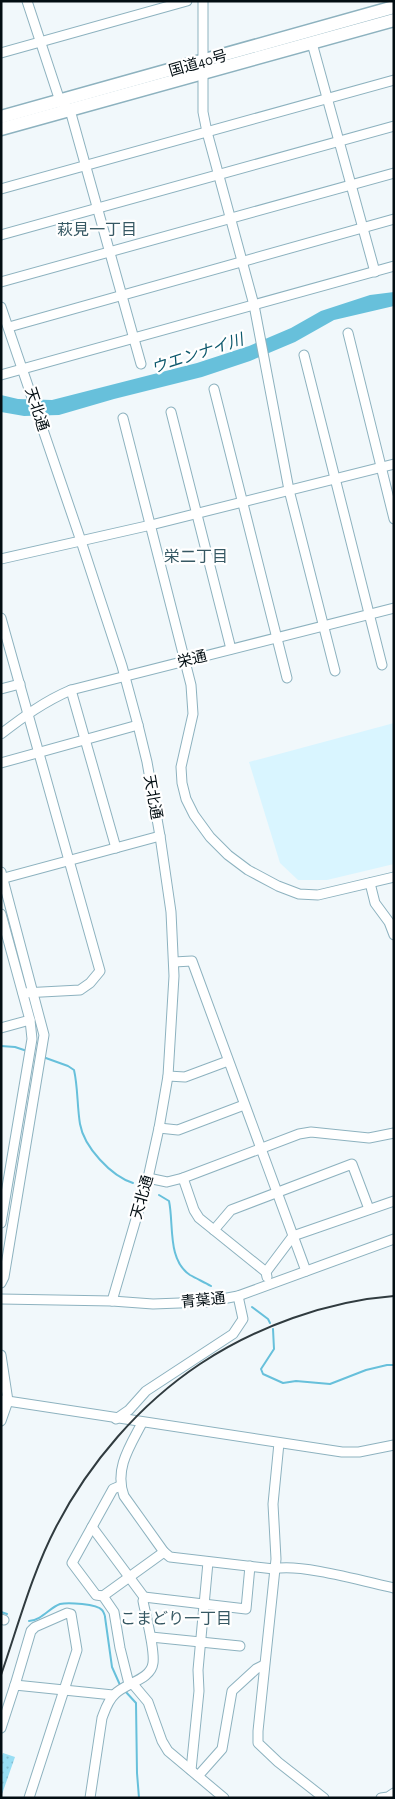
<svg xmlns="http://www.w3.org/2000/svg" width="395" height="1799" font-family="'Alegreya Sans','Noto Sans JP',sans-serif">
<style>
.built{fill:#d9f5ff}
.green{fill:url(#green-dots)}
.water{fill:#67c0db}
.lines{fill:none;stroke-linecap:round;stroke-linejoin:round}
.stream{stroke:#67c0db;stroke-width:2}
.minor-casing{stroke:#8db2bf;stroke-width:11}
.highway-casing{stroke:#8db2bf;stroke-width:15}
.minor{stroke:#fff;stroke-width:9}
.highway{stroke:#fff;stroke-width:12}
.rail{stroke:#303b3f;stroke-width:2}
.labels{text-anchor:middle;stroke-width:4.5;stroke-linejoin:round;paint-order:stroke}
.street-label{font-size:15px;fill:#020d12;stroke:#fff}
.neighbourhood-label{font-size:16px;fill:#365863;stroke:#fff}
.water-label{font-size:16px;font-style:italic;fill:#0c586c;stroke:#fff}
</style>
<defs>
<pattern id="green-dots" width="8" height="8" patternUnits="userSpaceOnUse" patternTransform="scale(1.25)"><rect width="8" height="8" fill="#98def4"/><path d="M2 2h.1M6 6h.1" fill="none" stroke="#81bdd0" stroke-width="1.8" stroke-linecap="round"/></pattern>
</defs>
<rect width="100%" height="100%" fill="#f1f8fb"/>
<path class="built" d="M394,723V864L327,880H298L280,863L249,762Z"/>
<path class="green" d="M3,1753L15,1757L1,1797V1758Z"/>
<path class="water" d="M394,292V306L334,320L295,342L250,361L202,377L114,399L59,415L24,416L1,412V395L18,399L52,400L197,363L249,346L291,328L321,311L370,295Z"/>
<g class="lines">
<g class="stream">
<path d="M1,1046L15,1047L27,1051"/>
<path d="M43,1057L68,1066L74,1070C78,1087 77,1106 80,1124C84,1147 111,1176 133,1183"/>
<path d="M159,1195L169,1201C174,1224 167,1260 190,1275C197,1279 204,1282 211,1286"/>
<path d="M252,1307L268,1319L270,1323"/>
<path d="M273,1329L274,1349L261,1369L263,1374L283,1383L296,1381L330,1384L366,1370L387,1365H394"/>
<path d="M1,1612L7,1614"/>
<path d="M29,1621C42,1620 49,1608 60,1604C68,1602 97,1604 102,1610C103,1611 105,1615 105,1617L112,1667L120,1685"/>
<path d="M125,1691L136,1703L137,1773L139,1798"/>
</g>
<g class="minor-casing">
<g id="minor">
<path d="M27,1L60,101L70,110L141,364"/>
<path d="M203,1V112L207,132L254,305L289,490L335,671"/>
<path d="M312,43L375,272"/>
<path d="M1,53L187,1"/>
<path d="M1,189L394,80"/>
<path d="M1,235L394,126"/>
<path d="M1,282L394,173"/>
<path d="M1,307L81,541L122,666L138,725L147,762L160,836L171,912L174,976L168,1076L159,1128L148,1178L112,1301"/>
<path d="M9,327L394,219"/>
<path d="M348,333L394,519"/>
<path d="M304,355L382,665"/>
<path d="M1,375L394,266"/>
<path d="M214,389L287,678"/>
<path d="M171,412L231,649"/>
<path d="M123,418L191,685L193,714L181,767L182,783L186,799L194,815L210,837L228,855L248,870L278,886L299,894L318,895L394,877"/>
<path d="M1,559L151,525L394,464"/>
<path d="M1,618L100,971L90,983L80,990L23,993"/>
<path d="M1,689L20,684"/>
<path d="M71,690L116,848"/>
<path d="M1,734C23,717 45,701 71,690L394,608"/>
<path d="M1,763L138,725"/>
<path d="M1,872L44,1035L4,1277L1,1283"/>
<path d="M1,879L160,836"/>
<path d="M370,883L375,903L389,922L394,935"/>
<path d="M1,914L30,1020L32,1039L1,1223"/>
<path d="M174,962L192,961L306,1271"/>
<path d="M1,1028L30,1020"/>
<path d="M168,1076L185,1077L228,1061"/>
<path d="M159,1128L178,1130L244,1105"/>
<path d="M148,1178L167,1182L183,1178"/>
<path d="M214,1230L231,1210L352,1164L369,1209"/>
<path d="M266,1272L199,1218L194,1210L183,1178L299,1134L311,1132L369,1138L394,1133"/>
<path d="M267,1277L266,1272L293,1236L394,1201"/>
<path d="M1,1299L112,1301L153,1304L206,1302L238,1296L394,1239"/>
<path d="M1,1355L8,1401L1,1421"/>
<path d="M1,1400L342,1452H359L394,1445"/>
<path d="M116,1419L129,1410L146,1391L233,1334L243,1319L238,1296"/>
<path d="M142,1423C130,1446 114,1469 124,1496L164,1552L170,1557L274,1569C300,1563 366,1582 394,1588"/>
<path d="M279,1443L273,1504L276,1559L258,1731V1743L278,1762L324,1798"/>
<path d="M120,1486L113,1489L72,1563L96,1595L103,1596L114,1612L120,1648L129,1684"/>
<path d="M103,1596L164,1552"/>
<path d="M144,1597L246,1609L250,1566"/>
<path d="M1,1619L4,1620"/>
<path d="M151,1637L240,1646"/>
<path d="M132,1683L148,1702L162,1741L168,1751L224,1798"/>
<path d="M15,1685L31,1631L35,1627L67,1613L71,1614L77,1650L29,1798"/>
<path d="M1,1728L15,1685L113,1695"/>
<path d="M191,1770L199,1691L198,1670L208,1562"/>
<path d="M198,1776L222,1749L232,1691L256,1669L264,1665"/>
<path d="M90,1798L102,1718C105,1710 108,1700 115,1694C125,1683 151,1680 153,1663C155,1648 146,1617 143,1601L144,1597L92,1527"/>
<path d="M381,1798L388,1797L394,1793"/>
</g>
</g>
<g class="highway-casing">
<g id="highway">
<path d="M1,117L394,7"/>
<path d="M1,129L394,20"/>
</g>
</g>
<use href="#minor" class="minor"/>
<use href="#highway" class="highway"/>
<path class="rail" d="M1,1675C18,1626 32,1573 56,1527C89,1463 140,1404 200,1364C256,1327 327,1301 394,1296"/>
</g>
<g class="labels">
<g class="street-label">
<text transform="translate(198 63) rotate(-16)" y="5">国道40号</text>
<text transform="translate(37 409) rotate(72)" y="5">天北通</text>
<text transform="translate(192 659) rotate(-14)" y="5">栄通</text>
<text transform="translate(153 797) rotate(80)" y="5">天北通</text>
<text transform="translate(142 1197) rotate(-74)" y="5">天北通</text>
<text transform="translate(203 1300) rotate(-6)" y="5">青葉通</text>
</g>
<g class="neighbourhood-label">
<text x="97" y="235">萩見一丁目</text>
<text x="196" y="562">栄二丁目</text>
<text x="176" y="1624">こまどり一丁目</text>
</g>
<g class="water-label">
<text transform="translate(197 353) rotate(-18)" y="6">ウエンナイ川</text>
</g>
</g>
<rect width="395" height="1799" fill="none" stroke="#020d12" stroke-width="5"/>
</svg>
